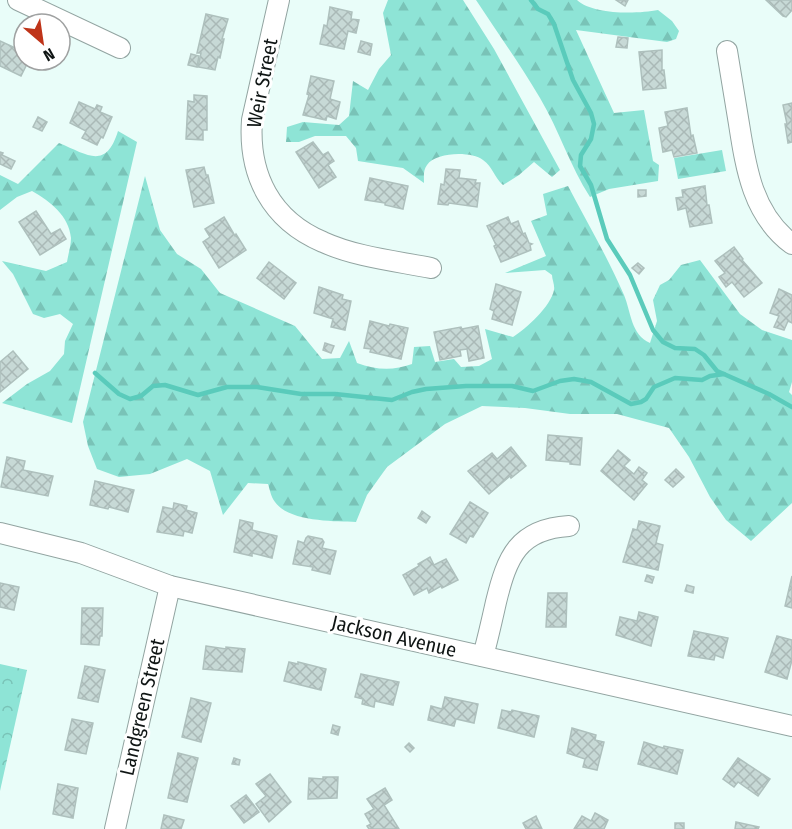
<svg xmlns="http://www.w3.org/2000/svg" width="792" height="829" font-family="'Fira Sans Condensed',sans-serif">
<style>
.forest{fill:url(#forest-firs)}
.park{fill:url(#park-crowns)}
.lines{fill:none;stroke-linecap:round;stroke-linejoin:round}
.stream{stroke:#5acbbb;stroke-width:4.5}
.building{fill:url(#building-cross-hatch);stroke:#aec0bd;stroke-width:1.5}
.minor-casing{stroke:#92a4a1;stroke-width:22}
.minor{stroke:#fff;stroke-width:20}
.labels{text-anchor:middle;stroke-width:6;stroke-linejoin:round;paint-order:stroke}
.street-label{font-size:20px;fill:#0f1514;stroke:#fff}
</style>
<defs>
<pattern id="forest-firs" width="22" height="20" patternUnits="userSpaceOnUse" patternTransform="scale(1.5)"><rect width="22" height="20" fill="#8ee4d6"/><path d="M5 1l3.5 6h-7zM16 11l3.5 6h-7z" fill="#79c3b7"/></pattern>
<pattern id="park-crowns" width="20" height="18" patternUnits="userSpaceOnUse" patternTransform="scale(1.5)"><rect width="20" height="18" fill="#8ee4d6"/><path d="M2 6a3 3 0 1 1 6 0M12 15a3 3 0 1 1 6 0" fill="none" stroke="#79c3b7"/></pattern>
<pattern id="building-cross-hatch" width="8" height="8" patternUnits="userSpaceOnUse" patternTransform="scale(1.5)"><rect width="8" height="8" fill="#c7d9d6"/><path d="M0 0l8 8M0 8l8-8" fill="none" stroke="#aab9b7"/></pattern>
</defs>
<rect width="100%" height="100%" fill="#e9fdf9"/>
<g class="forest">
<path d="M388,0H463L494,49L560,170L552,177L534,162L519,175L503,185C494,177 493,167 483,160C471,151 436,152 427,165C423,170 424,177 424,183L403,168L358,161L356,148L346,136H315L299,142H286L287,127L303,122L339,125L349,116L353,81L368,90L379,69L391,55L383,13Z"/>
<path d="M476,0H577C593,15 637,14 658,10L672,21L679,31L676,39L667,42L576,30L614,113L644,110L653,161L659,165L658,181L609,189L590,197C570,166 559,130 540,98C520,64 497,32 476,0Z"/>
<path d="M118,131L137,142L72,423L2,403L27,384L50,371L64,354L65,341L73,324L60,314L44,318L33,314L13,274L2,261L46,271L67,262C68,255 71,246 71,238C69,216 50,201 32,191L17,197L0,210V175L18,184L59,143C88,155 106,170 118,131Z"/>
<path d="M722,150L726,171L678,179L674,158Z"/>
<path d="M145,176L160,230L177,254L201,269L220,293L295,326L322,359L340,358L349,341L357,363C376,370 393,371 412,364L414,347L430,346L435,362L454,359L461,367L479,366L492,359L485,329L513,337C526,329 551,306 554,290C555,286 552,279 552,275L545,270L505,273L546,256L531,221L547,215L543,194L568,186C587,222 608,258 624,295C631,312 631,335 650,343L657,321L653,300L660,285L669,280L681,265L700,260L740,314L762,330L792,340V382L789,392L792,395V503L751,541L726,520L710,497L689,457L669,428L617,414H570L525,408L482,406L445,424L387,467L367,495L356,522C334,521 289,522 275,502C271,497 270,490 268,484L248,483L223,515L210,471L187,459L150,474L119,477L97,469L88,446L83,422Z"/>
</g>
<path class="park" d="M0,664L27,670L0,791Z"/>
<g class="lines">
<g class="stream">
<path d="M531,0L538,9L548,14L554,24L573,80L591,113L594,124L591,139L581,155L580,166L591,185L607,239L630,275L653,330L663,342L675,348L695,349L704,355L717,371L769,394L792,407"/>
<path d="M95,373L119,394L130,399L141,396L153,386L165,385L198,395L227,387H257L301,394H335L392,400L412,392L426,389L466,386H512L533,391L560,381L574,379L591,382L631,404L641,402L646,399L654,387L675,378L702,380L710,376L724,374"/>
</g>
</g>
<g class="building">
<path d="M616,0H628L625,6Z"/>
<path d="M766,0H792V10L786,17L783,16Z"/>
<path d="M330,7L352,12L351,19L359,20L356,33L348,31L344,49L320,44L324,25L327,26Z"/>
<path d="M206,14L228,19L222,39H224L220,58L218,57L215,70L198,67L201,53H197Z"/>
<path d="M618,37L628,38L627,48L616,47Z"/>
<path d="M0,41L24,52V60H29L21,76L0,66Z"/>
<path d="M361,41L372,44L370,55L358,52Z"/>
<path d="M662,50V70H664L666,88L643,90L639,52Z"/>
<path d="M191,54L199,56L197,67L188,65Z"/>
<path d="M311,76L334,81L330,99L340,102L336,119L327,116L326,120L303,115L309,95L307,94Z"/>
<path d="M194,95L207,96V130H203V140L186,139L188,101L194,102Z"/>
<path d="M79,102L95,109L97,105L102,107L100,112L112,117L103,138L101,137L97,145L82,138L86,131L70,123Z"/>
<path d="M792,103V142L788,143L785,124H787L783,105Z"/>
<path d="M687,108L691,136L693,135L697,153L674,157L672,150L663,152L659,128L668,126L665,112Z"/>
<path d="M38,117L47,122L42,131L33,127Z"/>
<path d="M313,142L323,155L328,152L334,161L328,165L336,177L319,188L296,152Z"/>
<path d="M0,152L3,153L2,155L15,161L11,169L0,164Z"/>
<path d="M204,167L206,175H208L214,203L194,207L186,170Z"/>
<path d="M446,169L460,170L459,178L476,180L475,183H480L477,207L449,203L448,205L438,204L441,184L444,185Z"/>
<path d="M370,178L408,186L403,209L385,205V203L365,200Z"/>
<path d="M705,186L707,205H709L712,223L690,227L686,208L678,210L676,198L683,197L682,190Z"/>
<path d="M638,190H646V196L638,197Z"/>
<path d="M36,211L51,234L60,229L66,239L40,255L19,222Z"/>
<path d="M224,217L235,236L236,234L246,250L219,268L203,242L210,237L205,229Z"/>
<path d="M508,217L511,224L518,221L523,234L525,233L529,243L532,244L530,245L531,250L501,262L494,246L496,245L487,226Z"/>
<path d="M734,247L743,259L742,260L762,283L744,297L732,282L726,287L719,277L725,273L715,261Z"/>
<path d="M269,262L296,283L284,299L257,278Z"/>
<path d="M638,263L644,268L639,274L632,268Z"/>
<path d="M496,284L521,292L512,325L492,319L494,311L490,309Z"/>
<path d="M319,287L343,295L342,299L351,301L345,330L331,327L333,319L314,313Z"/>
<path d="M779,289L792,295V323L788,321L784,330L774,327L779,316L770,313Z"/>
<path d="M370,321L389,326L390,324L408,328L401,359L370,352L371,349L364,348Z"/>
<path d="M478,326L484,358L469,361L467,349L460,350L461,356L440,360L434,332L461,327L462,329Z"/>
<path d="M325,343L334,346L331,353L323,350Z"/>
<path d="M13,351L28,369L0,392V362Z"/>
<path d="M548,435L582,438L580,465L570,464V462L546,460Z"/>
<path d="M511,447L526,466L511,478L510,476L489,494L468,471L492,453L497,459Z"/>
<path d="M618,450L630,460L624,466L634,474L639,467L647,473L642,480L647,484L634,500L601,471Z"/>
<path d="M7,457L25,461L23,470L53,476L48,496L1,487Z"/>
<path d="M676,469L684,477L673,487L665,480Z"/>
<path d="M95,481L134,490L128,512L109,507L108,509L90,505Z"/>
<path d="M470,502L488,513L473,537L470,536L466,543L450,534Z"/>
<path d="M174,503L187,506L186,510L197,513L192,533L184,531L183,536L157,532L163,507L173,509Z"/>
<path d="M422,511L430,517L426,523L418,518Z"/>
<path d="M240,520L253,523L252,530L277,536L272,558L252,553V556L234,552Z"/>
<path d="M639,521L660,526L656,543L663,545L658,570L623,562L633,529L637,530Z"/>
<path d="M308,536L322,539L324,542L322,548L336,551L330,574L312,570L313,567L293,564L298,541L304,543L306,538Z"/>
<path d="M430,557L434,565L446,559L458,580L442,588L441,586L429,593L427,588L414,595L403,575L419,566L418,564Z"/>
<path d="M647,575L654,577L652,583L645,581Z"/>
<path d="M792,576V608L785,606Z"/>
<path d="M0,583L19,587L14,610L0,607Z"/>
<path d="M687,585L694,587L693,593L685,591Z"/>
<path d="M548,593H567L566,627H546Z"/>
<path d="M82,608H103L102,636H100L99,645L81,644Z"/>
<path d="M639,612L658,617L651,646L616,635L620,617L637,621Z"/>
<path d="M694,631L728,638L723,658L715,655L714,660L688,656Z"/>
<path d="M777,636L792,640V660L787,679L765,672Z"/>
<path d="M206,646L226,649V647L245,649L242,672L203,669Z"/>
<path d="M289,662L298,664V662L326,669L321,690L284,681Z"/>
<path d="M85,666L105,670L98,702L78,698Z"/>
<path d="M361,674L399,682L393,705L375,701L374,707L362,704L363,699L355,697Z"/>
<path d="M445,697L478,704L474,723L456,719L454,726L428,720L431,706L442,709Z"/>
<path d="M191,698L211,703L201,742L182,737Z"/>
<path d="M502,710L511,712L512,710L539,716L534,737L498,728Z"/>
<path d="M72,719L93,723L86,754L65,750Z"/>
<path d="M333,725L340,727L338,735L331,733Z"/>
<path d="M572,728L596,735L595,740L604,742L597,770L583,767L585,759L567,753Z"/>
<path d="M644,742L663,748L664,746L683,750L677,774L638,764Z"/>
<path d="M409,743L414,748L410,752L405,747Z"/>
<path d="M178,753L198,758L187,802L168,798Z"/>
<path d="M234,758L240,760L239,765L232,764Z"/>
<path d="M738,758L770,779L758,796L738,782L734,787L723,779Z"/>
<path d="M270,774L291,802L269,822L256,804L266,796L256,784Z"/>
<path d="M323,777H338L337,798L308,799L309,778L323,779Z"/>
<path d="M58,784L78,788L73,818L53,814Z"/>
<path d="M385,788L392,800L384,805L399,829H369L367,826L371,824L365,814L374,809L367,799Z"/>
<path d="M246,795L259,812L244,823L231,806Z"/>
<path d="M595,813L608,820L604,829H574L582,816L591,821Z"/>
<path d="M164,815L184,820L181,829H161Z"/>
<path d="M536,816L542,829H526L523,823Z"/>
<path d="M736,822L759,827L758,829H735Z"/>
<rect x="675" y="823" width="9" height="6"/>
</g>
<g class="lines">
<g class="minor-casing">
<g id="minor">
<path d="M18,0L120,48"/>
<path d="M279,0L252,120C248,175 271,220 323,242C356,257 396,261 431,268"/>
<path d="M727,51C731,75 735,100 739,124C746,169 753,215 792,244"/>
<path d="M0,533L81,553L170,586L792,726"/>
<path d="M483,656C488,638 492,620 496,602C507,557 518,529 569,526"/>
<path d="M115,829L170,586"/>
</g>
</g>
<use href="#minor" class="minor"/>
</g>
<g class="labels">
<g class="street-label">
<text transform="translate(262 83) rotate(-79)" y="7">Weir Street</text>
<text transform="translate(394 636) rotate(13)" y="7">Jackson Avenue</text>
<text transform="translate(142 707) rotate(-77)" y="7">Landgreen Street</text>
</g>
</g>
<g transform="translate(42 42) rotate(151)"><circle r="28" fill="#ffffff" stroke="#9fa1a1" stroke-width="1.5"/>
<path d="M0-4.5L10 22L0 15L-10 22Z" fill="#bf3419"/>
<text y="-9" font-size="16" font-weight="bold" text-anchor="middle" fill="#0f1514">N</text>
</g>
</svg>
